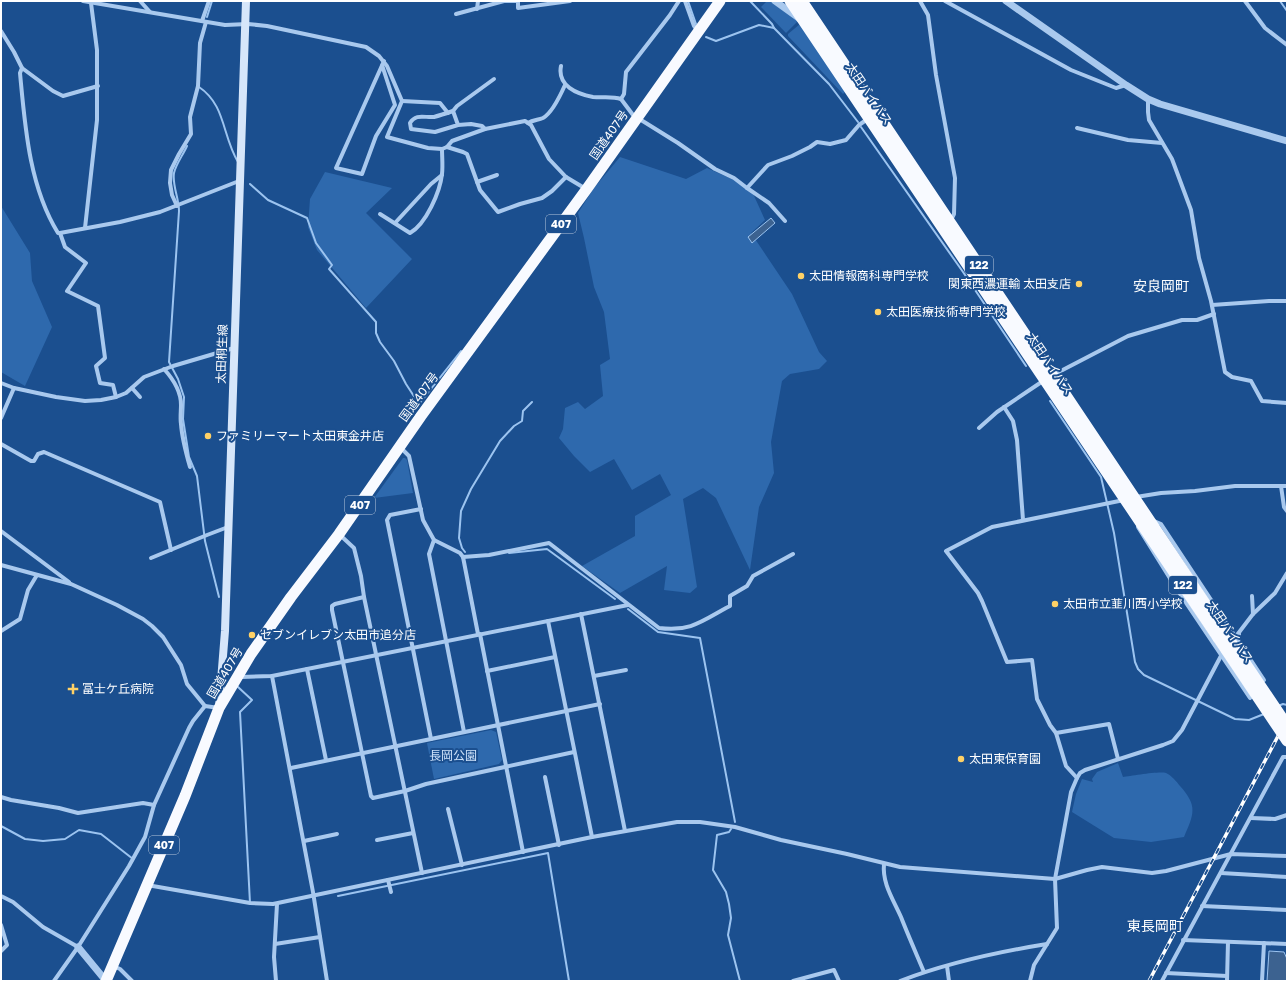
<svg xmlns="http://www.w3.org/2000/svg" width="1288" height="982" font-family="'Golos Text','Noto Sans JP',sans-serif">
<style>
.green{fill:#2e69ad}
.water{fill:#3c6290;stroke:#9cc4f0}
.lines{fill:none;stroke-linecap:round;stroke-linejoin:round}
.stream{stroke:#9cc4f0;stroke-width:2}
.minor{stroke:#a9c9ee;stroke-width:4}
.tertiary{stroke:#a9c9ee;stroke-width:7}
.secondary{stroke:#d6e6fa;stroke-width:8}
.trunk{stroke:#f8faff;stroke-width:11}
.rail-casing{stroke:#fff;stroke-width:3.5}
.rail{stroke:#1b4f8f;stroke-width:2;stroke-dasharray:6;stroke-linecap:butt}
.trunk-bridge{stroke:#f8faff;stroke-width:11}
.poi-dot{fill:#ffd166;stroke:#1b4f8f;stroke-width:1.5}
.labels{text-anchor:middle;stroke-width:4;stroke-linejoin:round;paint-order:stroke}
.shield{fill:#1b4f8f;stroke:#bbcadd;stroke-width:1}
.shield-label{font-size:11px;font-weight:bold;fill:#fff}
.street-label{font-size:12px;fill:#fff;stroke:#1b4f8f}
.poi-label{font-size:12px;fill:#fff;stroke:#1b4f8f;text-anchor:start}
.park-label{font-size:12px;fill:#cfe3fa;stroke:#1b4f8f}
.quarter-label{font-size:14px;fill:#fff;stroke:#1b4f8f}
</style>
<rect width="100%" height="100%" fill="#1b4f8f"/>
<g class="green">
<path d="M767,1H770L798,21L786,33L761,7Z"/>
<path d="M800,24L846,91L843,94L788,36V34Z"/>
<path d="M620,157L686,179L707,168L750,187L765,220L751,233L792,294L819,352L827,361L819,369L790,374L782,381L771,442L774,473L759,507L750,570L716,498L703,488L683,499L697,587L690,593L664,590L667,566L620,593L582,566L635,536V516L671,495L660,474L632,490L614,459L590,472L574,456L559,438L563,429L565,408L578,402L585,409L603,396L600,365L610,359L604,312L594,287L584,238L578,213L594,188Z"/>
<path d="M325,172L392,188L366,213L412,259L366,308L317,250L308,227L310,199Z"/>
<path d="M1,206L30,253L32,281L52,327L25,386L1,372Z"/>
<path d="M403,458H405L407,460L413,493L374,498Z"/>
<path d="M491,730L496,732L502,760L499,764L434,779L427,743Z"/>
<path d="M1118,763L1123,777C1131,776 1159,771 1166,773C1171,775 1177,782 1180,786C1198,806 1194,814 1184,837L1151,842L1114,838L1072,812L1076,794L1082,779L1093,782L1092,779L1097,772Z"/>
</g>
<g class="water">
<path d="M771,218L775,223L752,243L748,237Z"/>
<path d="M1269,951L1284,952L1287,959V981H1267Z"/>
</g>
<g class="lines">
<g class="stream">
<path d="M688,1L696,24"/>
<path d="M750,1L772,24L774,28L829,84L858,122"/>
<path d="M1280,1L1287,11"/>
<path d="M207,17L212,1"/>
<path d="M706,37L716,41L759,25L774,28"/>
<path d="M199,87C226,105 222,136 238,162"/>
<path d="M861,127L963,272L1026,366"/>
<path d="M187,146C183,155 176,164 174,173C172,185 179,198 179,211L169,362L178,379L184,397L183,419L189,457L197,476L205,541L219,597"/>
<path d="M250,184L268,200L307,218L316,243L332,265L329,269L376,322V333L380,342L394,361L406,384L419,404L461,351"/>
<path d="M1050,401L1101,477L1114,533L1135,662L1138,669L1144,675L1235,719L1249,720L1264,714"/>
<path d="M465,552L462,548L459,538L461,511L471,489L500,441L514,426L522,421L523,411L532,402"/>
<path d="M509,553L547,549L615,599"/>
<path d="M628,609L658,632L700,638L735,822"/>
<path d="M238,687L252,700L240,712L250,903"/>
<path d="M1278,706L1283,704L1287,705"/>
<path d="M1,826L25,839L43,841L65,839L79,830L101,834L133,859"/>
<path d="M731,829L729,832L717,835L713,870L726,892L729,904L731,918L728,935L740,981"/>
<path d="M338,896L548,853L569,981"/>
</g>
<g class="minor">
<path d="M83,1L225,25L248,24L267,26L366,47L379,56L387,66L402,101L387,137L428,148L442,149L447,147L452,141L485,129L525,121L531,125L549,159L566,177L586,189"/>
<path d="M140,1L150,12"/>
<path d="M518,1V8L570,1"/>
<path d="M685,1L694,26L698,31"/>
<path d="M920,1L928,15L936,75L955,178L954,214L951,220"/>
<path d="M945,1L1071,70L1116,88L1126,85"/>
<path d="M1245,1L1265,28L1287,45"/>
<path d="M477,9L478,1"/>
<path d="M456,14L504,1H518"/>
<path d="M202,21L209,1"/>
<path d="M1,31L14,52L22,68L20,73C25,126 29,186 58,233H60L65,247L86,263L67,291L98,306L105,358L96,366L100,383L113,385L116,397"/>
<path d="M382,65L395,105L376,136L362,174L336,168L384,61"/>
<path d="M561,66C557,86 577,94 593,97C603,98 612,96 621,99L633,115L678,143L715,169L734,178L747,188L768,165L792,156L810,147L817,142L830,144L846,140L859,125L869,118"/>
<path d="M22,68L53,91L63,96L98,86"/>
<path d="M621,99L624,94L626,72L670,15L679,1"/>
<path d="M1148,99V112L1149,120L1172,159L1191,210L1199,258L1211,301L1225,372L1232,377L1251,381L1262,401L1287,403"/>
<path d="M402,101L440,103L448,113"/>
<path d="M453,111L457,106L494,79"/>
<path d="M528,123C533,120 538,120 543,118C552,113 561,94 565,85"/>
<path d="M458,125L453,111C447,113 441,115 434,117C425,118 416,113 410,123L411,129L435,132L458,125L471,124L482,126L485,129"/>
<path d="M1077,128L1128,140L1162,143"/>
<path d="M447,147L463,152L467,154L480,190L498,212L520,204L542,198L552,191L566,177"/>
<path d="M477,182L497,175"/>
<path d="M747,188L769,203L785,221"/>
<path d="M177,206L172,195L170,183L171,170L179,154L191,134L190,117L198,86L200,43L206,22"/>
<path d="M380,214L410,233C426,224 440,192 442,174C443,166 442,157 442,149"/>
<path d="M395,223L431,184L442,175"/>
<path d="M85,228L97,120V50L91,3"/>
<path d="M60,233L120,222L160,212L239,181"/>
<path d="M1212,305L1269,301H1287"/>
<path d="M164,369C174,380 181,391 181,405C181,411 180,418 181,424C182,438 186,453 190,467"/>
<path d="M1053,375L1128,336L1182,320H1197L1214,314"/>
<path d="M1,383L14,388L56,397L85,401L101,400L116,397L126,393L144,377L173,366L234,348"/>
<path d="M132,388L140,397"/>
<path d="M1004,407L1013,421L1017,440L1023,520"/>
<path d="M1,418L14,388"/>
<path d="M979,428L997,412L1043,381"/>
<path d="M1,444L31,461H34L38,454L44,452L160,502L171,550"/>
<path d="M400,447L409,456L423,520L434,540L460,553L463,557L478,634"/>
<path d="M1281,486L1284,507L1287,511"/>
<path d="M1136,497L1161,493L1195,491L1235,486H1287"/>
<path d="M421,509L390,515L387,520L431,739"/>
<path d="M1154,521L1161,524L1264,680"/>
<path d="M1138,527L1176,588L1250,698"/>
<path d="M1,531L69,582"/>
<path d="M340,535L354,548L361,576L364,597L422,873"/>
<path d="M434,540L429,554L464,732"/>
<path d="M463,557L489,555L549,543L659,628C689,632 701,622 726,608L730,606V596L747,586L753,576L793,554"/>
<path d="M151,558L207,535L228,527"/>
<path d="M1,565L71,584L117,605L143,619L152,626L163,637L181,665L187,684L205,706"/>
<path d="M1252,596L1253,614"/>
<path d="M364,597L335,604L332,606V610L371,796L373,798L405,791L426,784L574,752"/>
<path d="M581,614L625,831"/>
<path d="M548,621L592,837"/>
<path d="M1,631L20,619L28,590L37,575"/>
<path d="M480,634L523,852"/>
<path d="M1237,635L1253,614L1275,593L1287,573"/>
<path d="M1234,643L1238,641L1239,634"/>
<path d="M307,669L326,760"/>
<path d="M487,671L555,657"/>
<path d="M239,676L241,677L272,676L628,605"/>
<path d="M272,676L313,892L327,981"/>
<path d="M594,676L626,670"/>
<path d="M1056,733L1109,724L1118,759"/>
<path d="M291,768L600,704"/>
<path d="M545,777L559,845"/>
<path d="M1077,778L1066,766L1056,733L1050,725L1037,699L1032,660L1007,662L982,601L978,593L946,551L992,527L1124,500"/>
<path d="M1,797L11,800L59,808L78,813L143,803L154,805"/>
<path d="M448,809L462,865"/>
<path d="M1251,818L1275,819L1287,815"/>
<path d="M377,840L413,833"/>
<path d="M304,841L337,834"/>
<path d="M884,864C882,883 893,899 901,917C908,935 916,953 924,972"/>
<path d="M1221,873L1287,877"/>
<path d="M388,880L391,892"/>
<path d="M147,885L250,903L273,904L592,837L677,822H700L735,827L781,840L847,854L900,867L1042,878L1055,879L1087,870L1102,867L1152,873L1166,871L1231,854L1287,856"/>
<path d="M1,896L13,902L43,927L78,947"/>
<path d="M1202,906L1287,910"/>
<path d="M1,925L7,945L1,951"/>
<path d="M1183,940L1287,944"/>
<path d="M275,944L320,937"/>
<path d="M113,966L120,969L132,981"/>
<path d="M947,966L949,981"/>
<path d="M1166,973L1227,976"/>
<path d="M54,981L78,947L129,866L145,837L154,805L189,728L193,721L205,706L219,708"/>
<path d="M276,981L274,957L277,904"/>
<path d="M793,981L834,970L839,981"/>
<path d="M900,981C947,963 997,952 1047,944"/>
<path d="M1030,981L1034,965L1057,928L1055,879L1071,792L1077,778L1080,773L1085,770L1163,745L1173,741L1182,730L1223,652L1225,650"/>
<path d="M1162,981L1283,757H1287"/>
<path d="M1227,981L1228,942"/>
<path d="M1262,981L1264,943"/>
</g>
<g class="tertiary">
<path d="M775,1L800,19"/>
<path d="M1006,1L1126,85L1148,99L1160,104L1287,141"/>
<path d="M78,947L106,981"/>
</g>
<path class="secondary" d="M219,706L225,631L246,1"/>
<g class="trunk">
<path d="M790,1L1218,638"/>
<path d="M802,1L1225,633"/>
<path d="M106,981L185,796L219,708L251,654L291,597L339,534L421,416L586,190L720,1"/>
</g>
<g class="rail-casing">
<path id="rail" d="M1149,981L1287,719"/>
</g>
<use href="#rail" class="rail"/>
<g class="trunk-bridge">
<path d="M1225,633L1287,725"/>
<path d="M1218,638L1287,741"/>
</g>
</g>
<g class="poi-dot">
<circle cx="801" cy="276" r="4"/>
<circle cx="1079" cy="284" r="4"/>
<circle cx="878" cy="312" r="4"/>
<circle cx="208" cy="436" r="4"/>
<circle cx="1055" cy="604" r="4"/>
<circle cx="252" cy="635" r="4"/>
<path d="M71 683h4v4h4v4h-4v4h-4v-4h-4v-4h4z"/>
<circle cx="961" cy="759" r="4"/>
</g>
<g class="labels">
<g class="shield">
<rect x="546" y="215" width="30" height="18" rx="3"/>
<rect x="965" y="256" width="28" height="18" rx="3"/>
<rect x="345" y="496" width="30" height="18" rx="3"/>
<rect x="1169" y="576" width="28" height="18" rx="3"/>
<rect x="149" y="836" width="30" height="18" rx="3"/>
</g>
<g class="shield-label">
<text x="561" y="228">407</text>
<text x="979" y="269">122</text>
<text x="360" y="509">407</text>
<text x="1183" y="589">122</text>
<text x="164" y="849">407</text>
</g>
<g class="street-label">
<text transform="translate(869 94) rotate(56)" y="4">太田バイパス</text>
<text transform="translate(609 135) rotate(-55)" y="4">国道407号</text>
<text transform="translate(222 354) rotate(-88)" y="4">太田桐生線</text>
<text transform="translate(1050 364) rotate(56)" y="4">太田バイパス</text>
<text transform="translate(419 397) rotate(-54)" y="4">国道407号</text>
<text transform="translate(1230 632) rotate(56)" y="4">太田バイパス</text>
<text transform="translate(225 673) rotate(-59)" y="4">国道407号</text>
</g>
<g class="poi-label">
<text x="809" y="280">太田情報商科専門学校</text>
<text x="1071" y="288" text-anchor="end">関東西濃運輸 太田支店</text>
<text x="886" y="316">太田医療技術専門学校</text>
<text x="216" y="440">ファミリーマート太田東金井店</text>
<text x="1063" y="608">太田市立韮川西小学校</text>
<text x="260" y="639">セブンイレブン太田市追分店</text>
<text x="82" y="693">冨士ケ丘病院</text>
<text x="969" y="763">太田東保育園</text>
</g>
<g class="park-label">
<text x="453" y="760">長岡公園</text>
</g>
<g class="quarter-label">
<text x="1161" y="291">安良岡町</text>
<text x="1155" y="931">東長岡町</text>
</g>
</g>
<rect width="1288" height="982" fill="none" stroke="#ffffff" stroke-width="4"/>
</svg>
